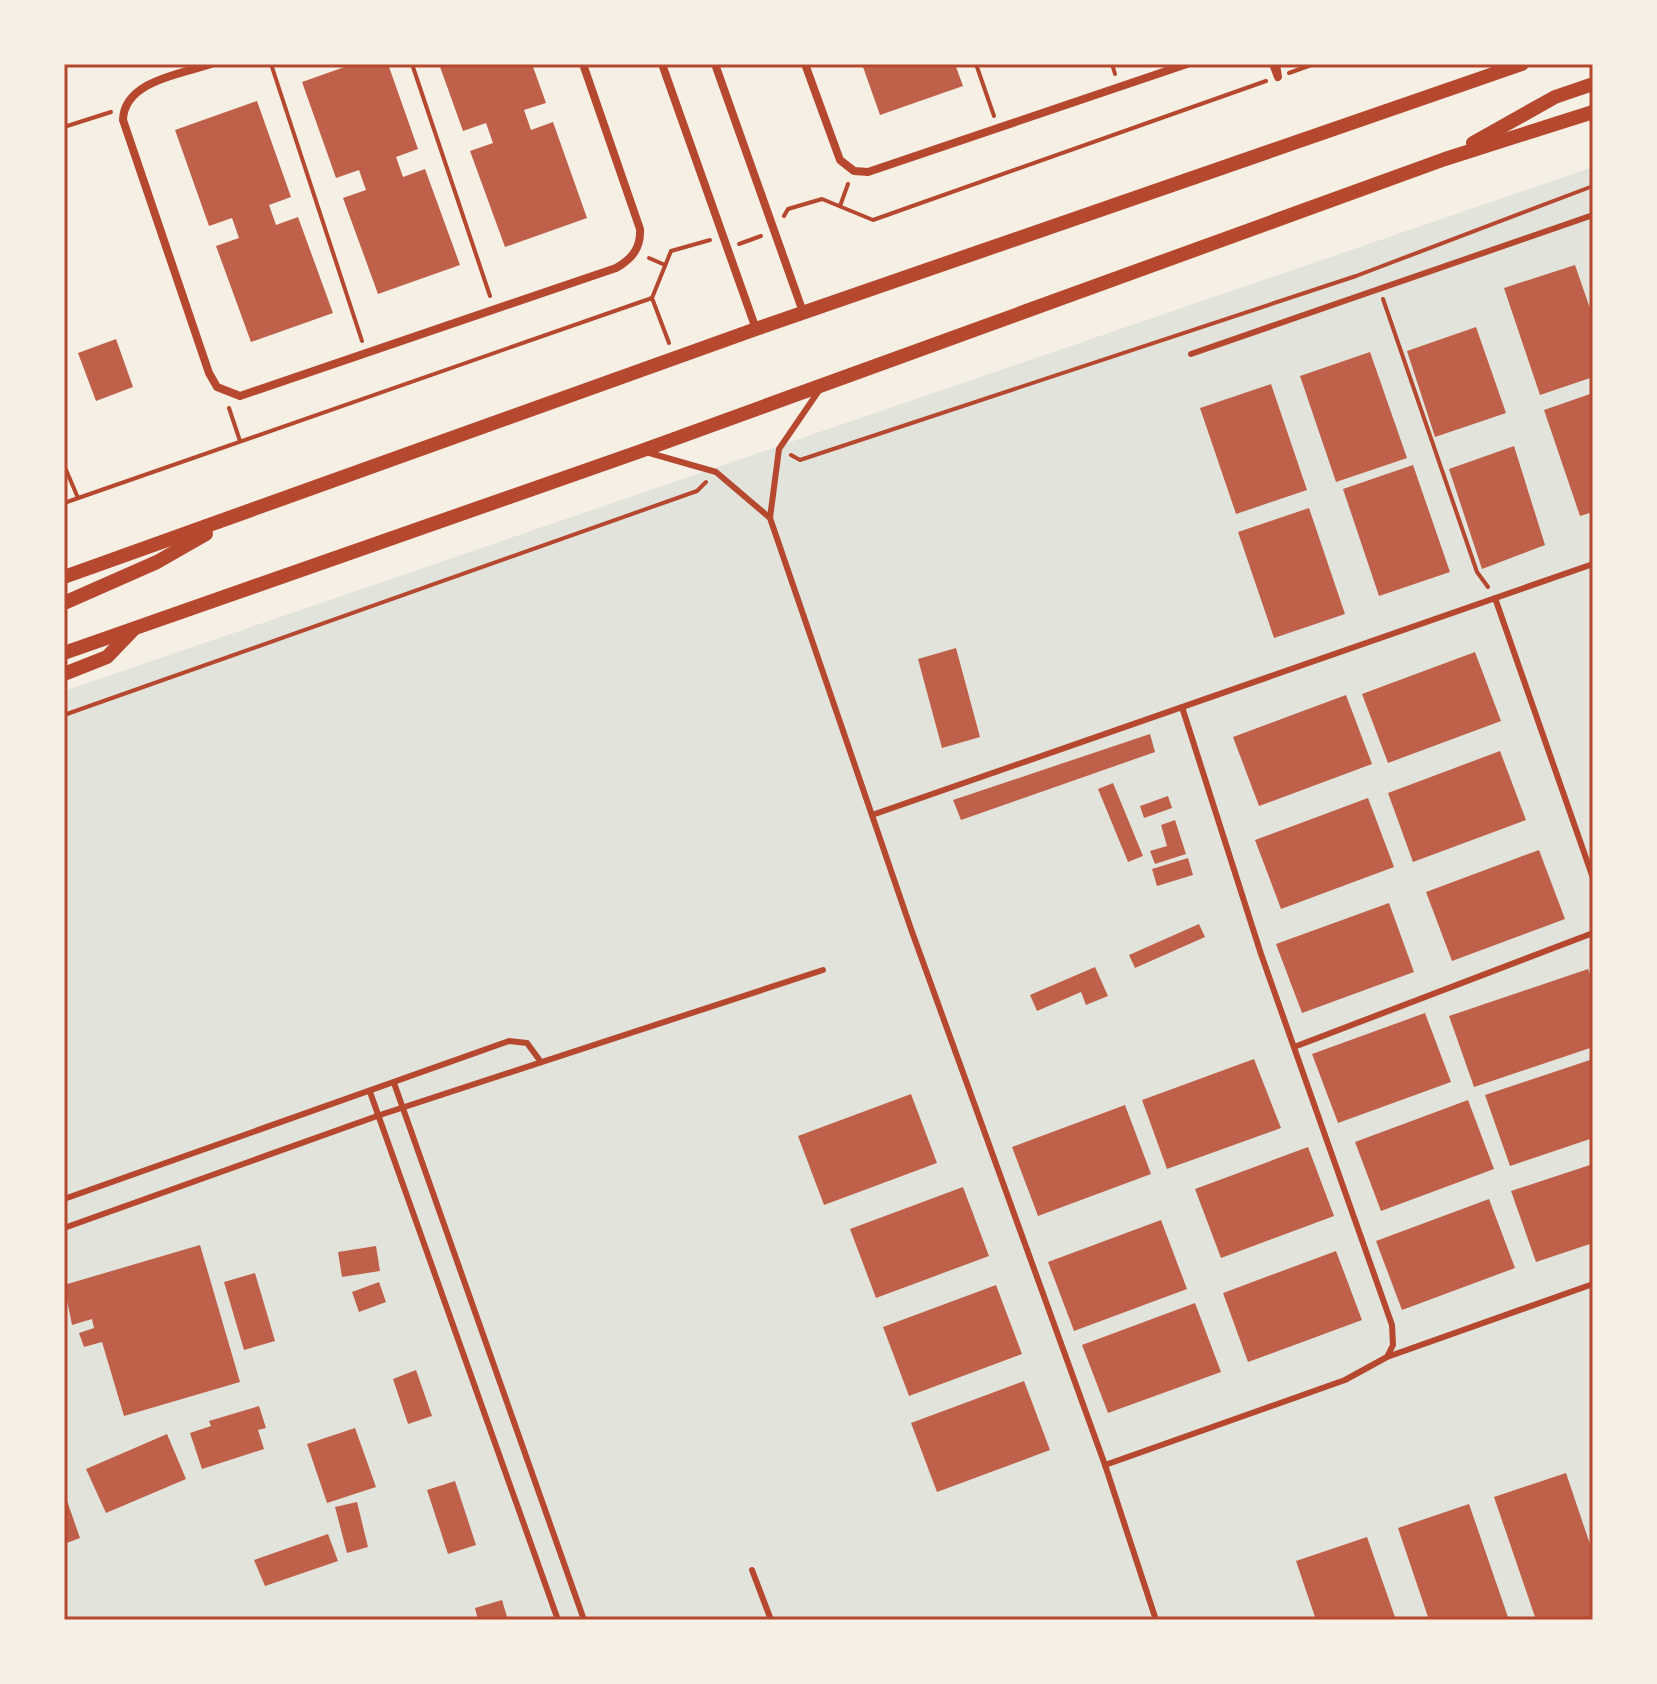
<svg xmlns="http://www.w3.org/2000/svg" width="1657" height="1684" font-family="Poppins,sans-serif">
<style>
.green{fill:#e2e4dc}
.building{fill:#bf614a}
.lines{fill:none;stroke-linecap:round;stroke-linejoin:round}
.path{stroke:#b5482f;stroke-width:4}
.service{stroke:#b5482f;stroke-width:6}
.minor{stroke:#b5482f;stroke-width:8}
.tertiary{stroke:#b5482f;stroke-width:14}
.neatline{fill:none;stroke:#b5482f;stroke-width:3}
</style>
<rect width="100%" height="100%" fill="#f6efe4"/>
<path class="green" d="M1593,167V1620H64V691Z"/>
<g class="building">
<path d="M353,64H388L418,149L396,157L403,177L425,169L460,265L378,294L343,198L366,190L359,170L336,178L302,82Z"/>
<path d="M439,64H532L546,103L524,110L531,130L553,122L587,218L505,247L470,151L493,143L486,123L463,131Z"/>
<path d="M862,64H955L963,86L880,115Z"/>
<path d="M257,101L291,197L269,205L276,225L298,217L333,313L251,342L216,246L239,238L232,218L209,226L175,130Z"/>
<path d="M1575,265L1593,317V377L1540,395L1504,288Z"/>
<path d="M1476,327L1506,413L1435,437L1407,351Z"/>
<path d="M116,339L133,387L96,401L78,353Z"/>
<path d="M1370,352L1407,458L1336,482L1300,376Z"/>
<path d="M1271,384L1307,490L1236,514L1200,408Z"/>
<path d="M1593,393V512L1580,516L1544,410Z"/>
<path d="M1514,446L1545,545L1482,569L1449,469Z"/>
<path d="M1413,465L1450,572L1379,596L1343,489Z"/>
<path d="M1309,508L1345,614L1274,638L1238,532Z"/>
<path d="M956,648L980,737L942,748L918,659Z"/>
<path d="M1475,652L1501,721L1388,763L1362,694Z"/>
<path d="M1346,695L1372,764L1259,806L1233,737Z"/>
<path d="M1150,734L1155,752L961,820L953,800Z"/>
<path d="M1500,751L1526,820L1413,862L1388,793Z"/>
<path d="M1113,783L1143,856L1128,862L1098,789Z"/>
<path d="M1168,796L1172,808L1144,818L1140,806Z"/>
<path d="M1368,798L1394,867L1281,909L1255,840Z"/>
<path d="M1175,820L1186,854L1155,864L1150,851L1167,846L1161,825Z"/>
<path d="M1539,850L1565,919L1452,961L1426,892Z"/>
<path d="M1188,858L1193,875L1157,886L1152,869Z"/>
<path d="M1389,903L1414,972L1302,1013L1276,944Z"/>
<path d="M1199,924L1205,937L1135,968L1129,955Z"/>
<path d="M1095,967L1108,996L1086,1005L1081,992L1037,1011L1030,995Z"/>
<path d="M1588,969L1593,983V1047L1474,1087L1449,1016Z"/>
<path d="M1425,1013L1451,1082L1338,1123L1312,1054Z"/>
<path d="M1254,1059L1281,1128L1167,1169L1142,1100Z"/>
<path d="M1593,1059V1138L1510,1166L1485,1095Z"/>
<path d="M911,1094L937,1163L824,1205L798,1136Z"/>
<path d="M1468,1100L1494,1169L1381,1211L1355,1142Z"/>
<path d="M1125,1105L1151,1174L1038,1216L1012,1147Z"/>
<path d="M1308,1147L1334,1216L1221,1258L1195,1189Z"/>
<path d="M1593,1164V1243L1536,1262L1511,1191Z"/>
<path d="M963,1187L989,1256L876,1298L850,1229Z"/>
<path d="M1489,1199L1515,1268L1402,1310L1376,1241Z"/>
<path d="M1161,1220L1187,1289L1074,1331L1048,1262Z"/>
<path d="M200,1245L240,1382L124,1416L102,1342L84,1347L79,1333L94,1328L92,1319L72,1325L64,1285Z"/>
<path d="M376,1246L380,1271L342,1277L338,1252Z"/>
<path d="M1336,1251L1362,1320L1248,1362L1223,1293Z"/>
<path d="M255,1273L275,1341L244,1350L224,1282Z"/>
<path d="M379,1282L386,1302L359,1312L352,1292Z"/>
<path d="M996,1285L1022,1354L909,1396L883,1327Z"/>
<path d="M1195,1303L1221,1372L1108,1413L1082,1345Z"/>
<path d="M416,1370L432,1416L408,1424L393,1379Z"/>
<path d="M1024,1381L1050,1450L937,1492L911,1423Z"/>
<path d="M259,1406L266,1428L258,1430L264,1449L202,1469L190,1433L211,1426L209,1421Z"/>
<path d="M355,1428L376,1487L327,1503L307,1444Z"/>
<path d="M167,1434L186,1479L106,1513L86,1469Z"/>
<path d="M1566,1473L1593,1553V1618L1536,1620L1494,1497Z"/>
<path d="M455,1481L476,1545L448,1554L427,1490Z"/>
<path d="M64,1492L80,1538L64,1544Z"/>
<path d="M357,1502L368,1547L347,1553L335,1507Z"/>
<path d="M1469,1504L1509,1620H1429L1398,1528Z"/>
<path d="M328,1534L338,1561L265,1586L254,1560Z"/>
<path d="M1367,1537L1396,1620H1316L1296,1561Z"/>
<path d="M502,1600L508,1620H478L475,1608Z"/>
</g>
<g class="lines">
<g class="path">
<path d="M271,64L362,341"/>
<path d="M412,64L490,296"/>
<path d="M976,64L994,116"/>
<path d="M1112,64L1115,74"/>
<path d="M1289,73L1314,64"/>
<path d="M64,127L111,112"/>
<path d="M840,206L848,184"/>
<path d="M784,216L788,209L822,199L873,220L1266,81"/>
<path d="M739,244L761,236"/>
<path d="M649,258L665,265"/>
<path d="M1383,299L1477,572L1488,587"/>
<path d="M669,343L652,298L671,251L710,240"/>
<path d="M229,408L240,441"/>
<path d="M791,455L800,460L1356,276L1593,186"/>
<path d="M64,465L78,498"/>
<path d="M64,503L652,298"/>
<path d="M64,715L697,491L706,482"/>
</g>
<g class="service">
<path d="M1191,354L1593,215"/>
<path d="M820,389L779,449L770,518L911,929L1105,1465L1156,1620"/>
<path d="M646,452L716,472L770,518"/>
<path d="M1495,598L1593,878"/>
<path d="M872,815L1593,564"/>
<path d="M1294,1047L1593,933"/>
<path d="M394,1083L584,1620"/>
<path d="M370,1092L558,1620"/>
<path d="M64,1199L509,1041L527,1043L541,1062"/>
<path d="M64,1228L380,1115L823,970"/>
<path d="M1387,1357L1593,1284"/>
<path d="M1105,1465L1345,1380L1387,1357L1393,1345L1392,1325L1261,954L1182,707"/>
<path d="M752,1570L771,1620"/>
</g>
<g class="minor">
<path d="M211,64C181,74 124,81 123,120L209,373L217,387L240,396L616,268C632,259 641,248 640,229L583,64"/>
<path d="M662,64L756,329"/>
<path d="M715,64L803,312"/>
<path d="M805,64L840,160L854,171L868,172L1187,64"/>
<path d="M1273,64L1278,77L1276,64"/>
</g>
<g class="tertiary">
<path d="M1473,143L1555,97L1593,84"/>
<path d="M64,577L756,329L1522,64"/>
<path d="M64,603L157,562L206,534"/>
<path d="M64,653L641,451L1445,159L1593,112"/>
<path d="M64,674L107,657L133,630"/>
</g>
</g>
<rect width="1657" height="1684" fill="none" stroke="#f6efe4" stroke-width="132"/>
<rect x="66" y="66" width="1525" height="1552" class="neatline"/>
</svg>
